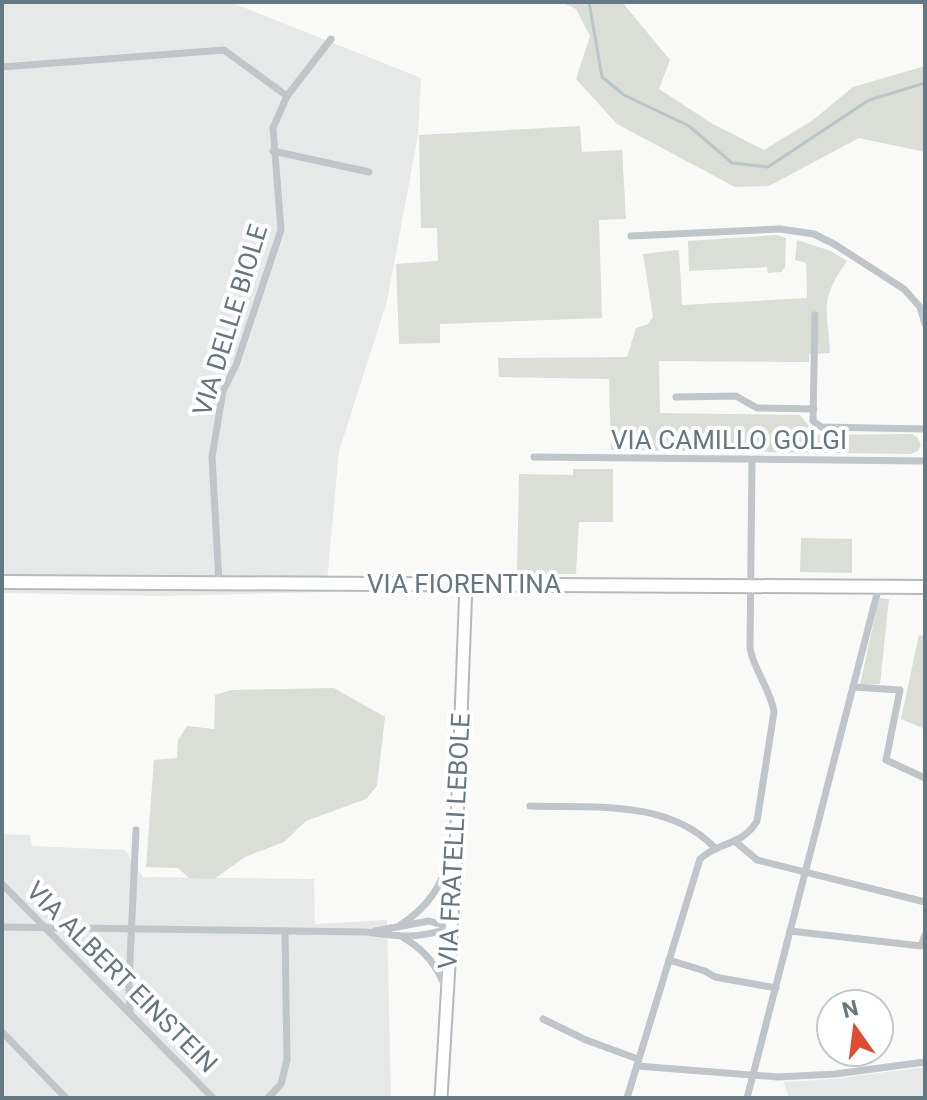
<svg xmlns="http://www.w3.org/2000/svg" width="927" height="1100" font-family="Roboto,sans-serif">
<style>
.built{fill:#e7e9e8}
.green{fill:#daded6}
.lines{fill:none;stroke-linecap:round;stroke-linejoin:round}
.stream{stroke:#bac6ca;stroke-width:3}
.secondary-casing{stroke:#b3b9bd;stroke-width:15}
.primary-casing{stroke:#b4babd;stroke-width:16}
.street{stroke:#c0c5c9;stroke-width:7}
.secondary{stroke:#fff;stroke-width:11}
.primary{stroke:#fff;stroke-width:12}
.labels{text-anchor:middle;stroke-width:8;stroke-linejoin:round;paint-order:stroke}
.street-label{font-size:26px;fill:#657781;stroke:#fff}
</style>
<rect width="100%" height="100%" fill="#f9f9f7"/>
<g class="built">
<path d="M2,2H230L421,78L418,135L387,301L339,451L326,592L162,596L2,593Z"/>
<path d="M2,834L30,835L32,846L125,850L143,877L314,879L315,924L387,920L391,1098H2Z"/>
<path d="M925,1067V1098H789L784,1082L833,1079Z"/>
</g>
<g class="green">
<path d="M561,2H622L670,60L659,89L713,124L764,150L813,120L853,87L925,66V152L859,138L769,186L735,187L617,124L576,79L590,36L576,9Z"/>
<path d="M580,126L582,152L622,150L626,219L599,220L602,318L440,324V343L399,344L396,264L438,261L437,228H421L419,135Z"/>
<path d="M777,235L786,238L785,267L781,272L768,273L767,267L689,271L688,241Z"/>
<path d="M797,240L831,251L847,261C818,302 828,308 830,353L809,354V362L659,361L660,413L800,415L816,435L912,434L918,438L921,445L918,451L911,454L611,450L609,379L499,377L498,358L627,357L636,328L648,324L653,317L643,254L679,250L682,305L807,298L806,263L795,260Z"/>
<path d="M573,469H613V522H579L576,574H517L519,474L573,475Z"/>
<path d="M801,538L852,539V573L800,572Z"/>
<path d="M879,598L889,599L880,684L860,685Z"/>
<path d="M919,635L925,636V729L901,719Z"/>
<path d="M334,688L385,717L377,786L366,799L306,821L284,842L245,857L214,879L189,878L178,868L146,867L154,760L177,758L178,740L187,726L214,729L215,695L231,690Z"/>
</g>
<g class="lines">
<path class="stream" d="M589,2L602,77L624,95L689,126L732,163L768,167L869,100L925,83"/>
<g class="secondary-casing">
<path id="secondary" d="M441,1098L456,849L466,584"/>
</g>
<g class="primary-casing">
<path id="primary" d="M2,582L925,587"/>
</g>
<g class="street">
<path d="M2,67L224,50L287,96"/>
<path d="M273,151L369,172"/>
<path d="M631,236L780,229L814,234L834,244L904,289L920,307L925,324"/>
<path d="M815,315L813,421L821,427L925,429"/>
<path d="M676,397L736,396L757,408L814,409"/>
<path d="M534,457L925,461"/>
<path d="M219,583L212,457L223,391L236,365L281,230L273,128L287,96L331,39"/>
<path d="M853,687L900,690L886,760L925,778"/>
<path d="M530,806C591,808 667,799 714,847"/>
<path d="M736,842L757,860L925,902"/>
<path d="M2,884L213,1098"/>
<path d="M399,926C429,907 439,888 452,856"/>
<path d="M2,927L367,932C401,937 417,939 451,928"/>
<path d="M375,931L429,921L449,927"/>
<path d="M790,931L921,946L925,935"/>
<path d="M404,938C426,951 437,966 446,989"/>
<path d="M669,960L705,971L715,977L776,988"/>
<path d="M130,1011L129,983L136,830"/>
<path d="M543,1019L586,1040L638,1059"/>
<path d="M2,1032L66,1098"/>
<path d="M637,1066L778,1077L835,1074L925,1062"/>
<path d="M268,1098L281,1084L287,1060L285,931"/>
<path d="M627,1098L700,859C720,841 742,846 757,821L774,712C771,690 754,671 750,648L752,460"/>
<path d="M747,1098L879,586"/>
</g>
<use href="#secondary" class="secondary"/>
<use href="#primary" class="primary"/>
</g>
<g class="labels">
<g class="street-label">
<text transform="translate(230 320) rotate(-73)" y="9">VIA DELLE BIOLE</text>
<text x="729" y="449">VIA CAMILLO GOLGI</text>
<text x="464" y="593">VIA FIORENTINA</text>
<text transform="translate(454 841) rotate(-87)" y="9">VIA FRATELLI LEBOLE</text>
<text transform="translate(122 977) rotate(45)" y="9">VIA ALBERT EINSTEIN</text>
</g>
</g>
<rect width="927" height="1100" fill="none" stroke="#657781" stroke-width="8"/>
<g transform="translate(855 1028) rotate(346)"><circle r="38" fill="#ffffff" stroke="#c1c9cd" stroke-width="2"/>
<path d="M0-6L14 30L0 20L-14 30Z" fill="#de4c32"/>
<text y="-12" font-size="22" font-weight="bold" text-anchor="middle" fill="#657781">N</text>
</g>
</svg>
